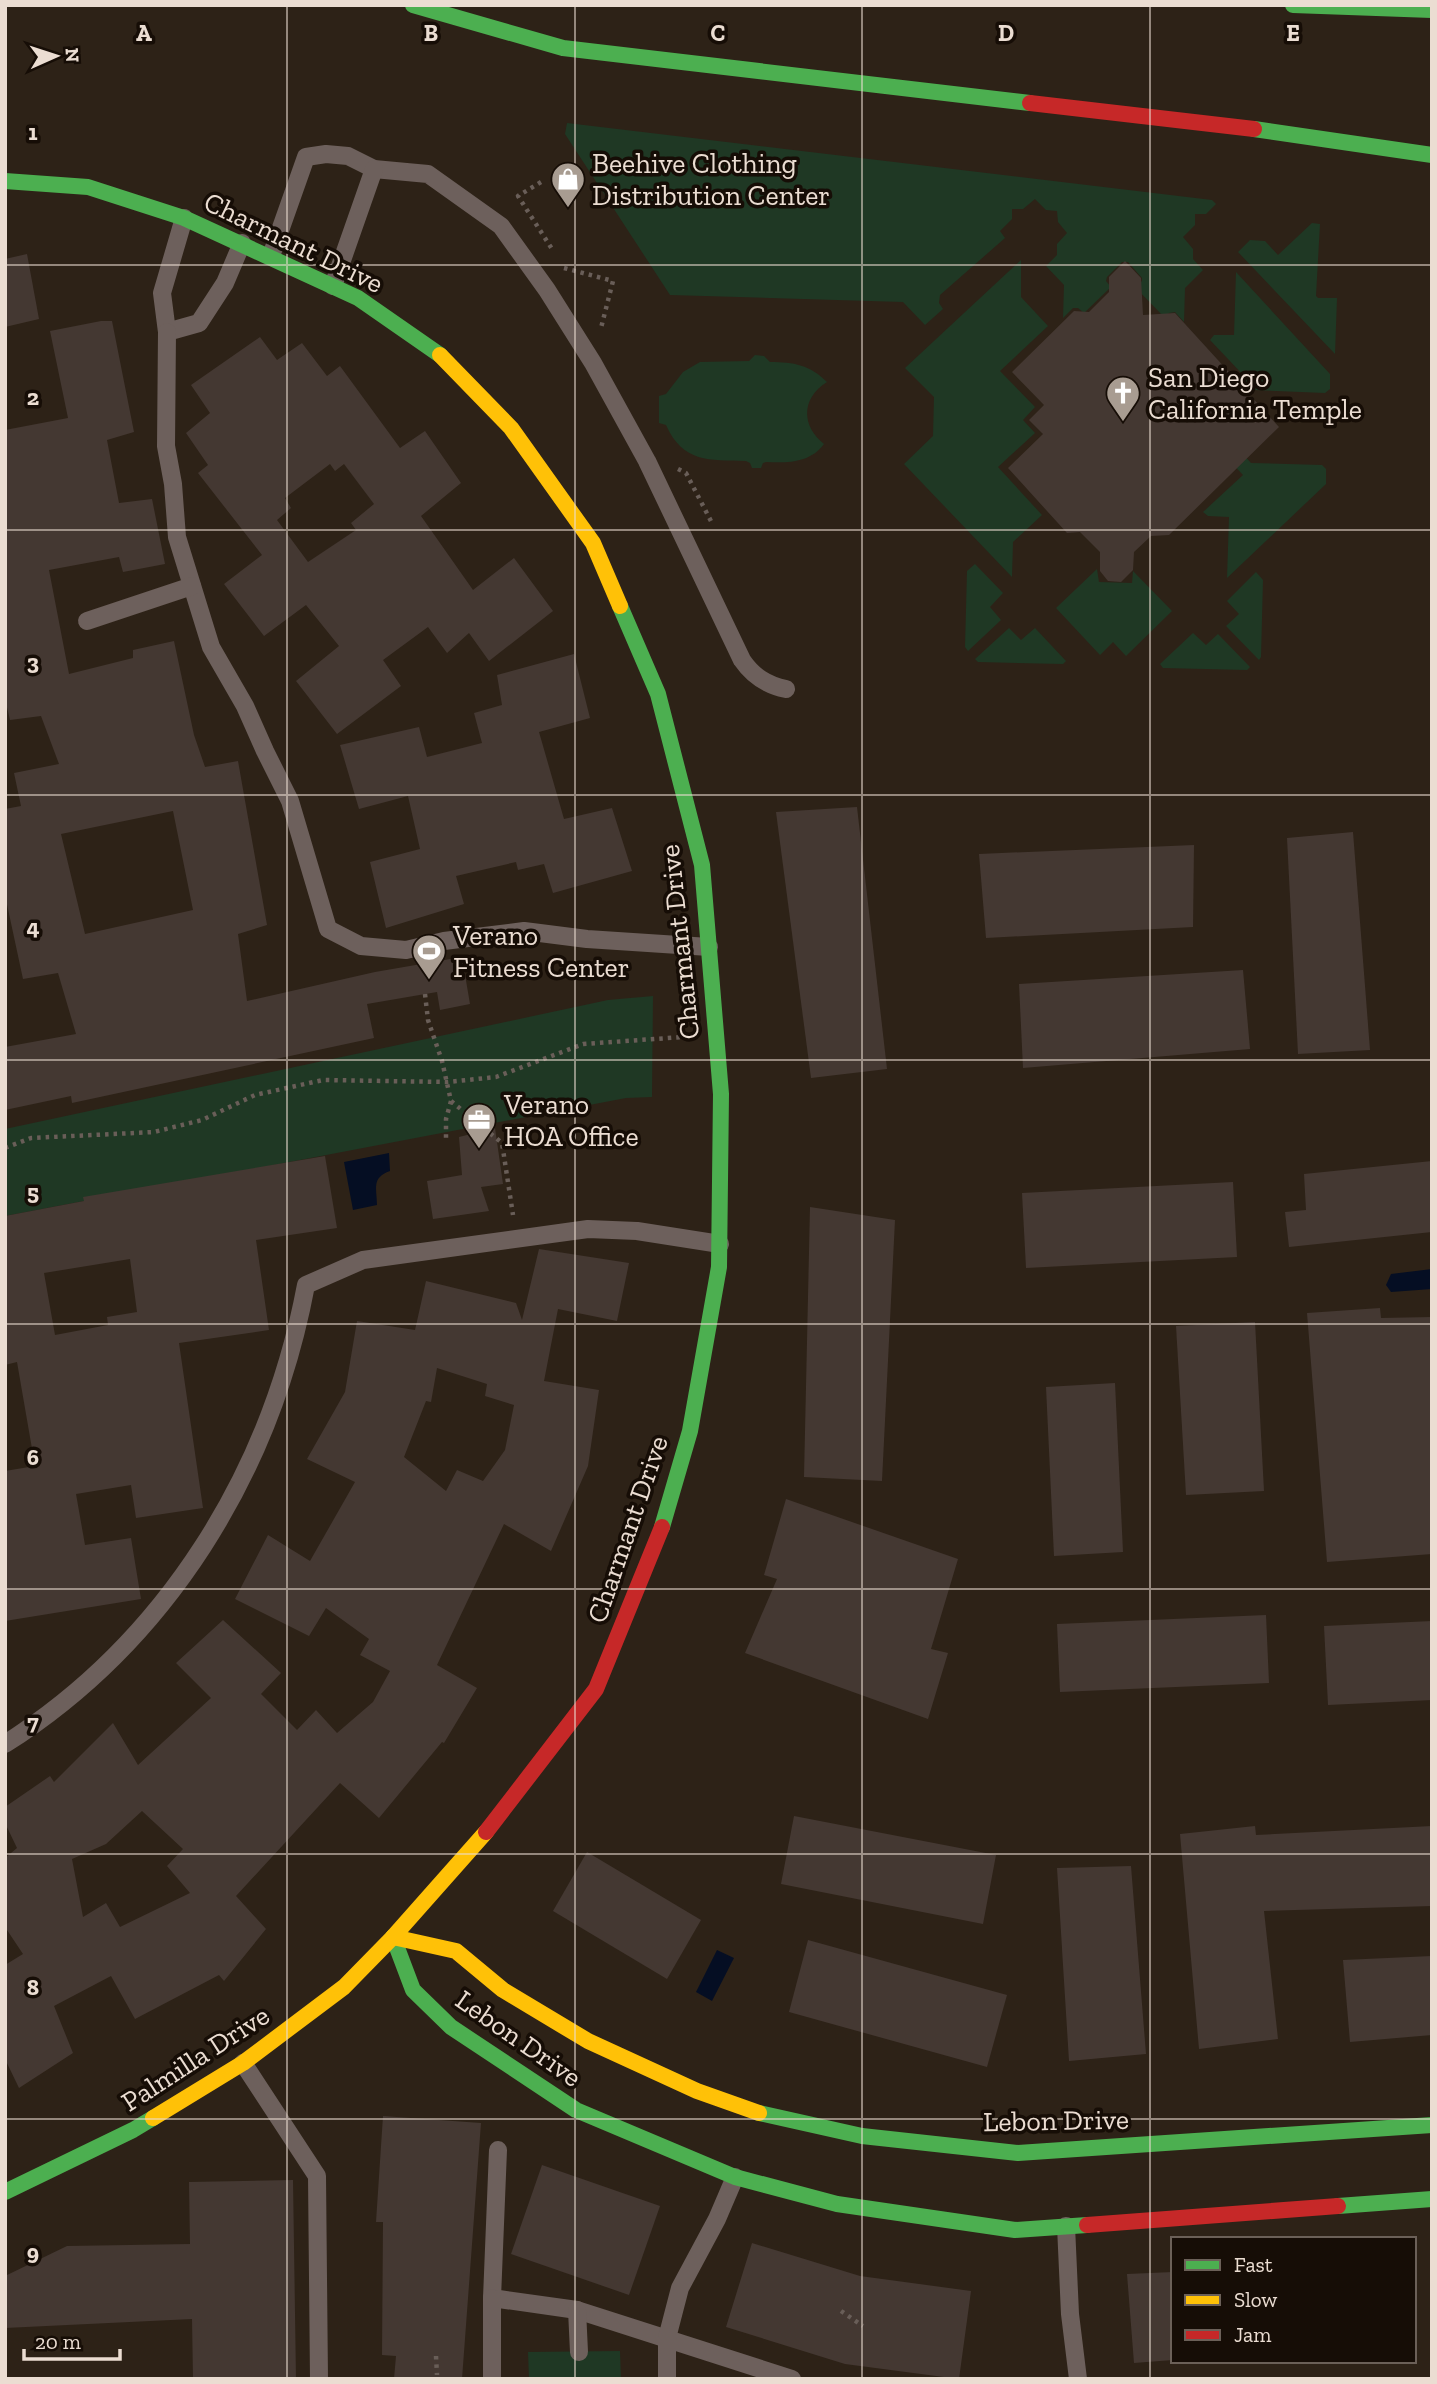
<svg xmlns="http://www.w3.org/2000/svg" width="1437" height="2384" font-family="'Zilla Slab',serif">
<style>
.green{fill:#1f3824}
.water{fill:#050e23}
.building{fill:#443832;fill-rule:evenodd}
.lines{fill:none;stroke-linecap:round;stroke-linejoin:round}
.path{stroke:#695e58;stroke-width:4.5;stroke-dasharray:3.5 5;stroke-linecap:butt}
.lane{stroke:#6d605c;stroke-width:18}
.fast{stroke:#4caf50;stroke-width:16}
.slow{stroke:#ffc107;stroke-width:16}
.jam{stroke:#c62828;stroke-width:16}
.grid{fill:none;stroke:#ebddd2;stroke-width:2;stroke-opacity:0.55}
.labels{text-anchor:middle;stroke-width:7;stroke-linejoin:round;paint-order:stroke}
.poi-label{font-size:28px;fill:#ebddd2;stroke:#160d06;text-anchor:start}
.street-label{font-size:28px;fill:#ebddd2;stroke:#160d06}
.grid-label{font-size:23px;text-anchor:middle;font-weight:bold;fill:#ebddd2;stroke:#160d06;stroke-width:7;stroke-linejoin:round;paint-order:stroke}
</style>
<rect width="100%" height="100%" fill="#2d2217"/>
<g class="green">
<path d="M567,123L1212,200L1216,204L1206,214H1195V225L1183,237L1193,249V259L1203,270L1185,288L1184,322L1175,312L1169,313L1164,317L1135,287L1142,281V278L1128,262H1122L1107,277L1106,281L1111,287L1084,313L1078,308H1073L1063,318L1064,285L1046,266L1057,255V244L1067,233L1058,222L1057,211L1046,210L1035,199L1023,209H1012V219L1000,231L1005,238L940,295L939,303L943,309L925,325L903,302L670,295L565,134Z"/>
<path d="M1312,223L1320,224L1316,296L1318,298H1337L1335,354L1238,252L1250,240L1265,241L1278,255Z"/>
<path d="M1021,260V297L1048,326L1000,371L1035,407L1023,420L1035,433L998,467L1042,515L1013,542L1012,577L904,464L933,436L934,397L905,368Z"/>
<path d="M1236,272L1330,374V389L1325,393L1254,390L1218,424L1209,414L1246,378L1210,340L1214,335H1234Z"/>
<path d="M755,355L764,356L770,362C794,362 810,365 827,382C801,398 801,426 824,444C810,463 788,463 766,462L763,463L761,468H752L750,463L746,461C709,460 683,463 666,425L659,423V396L666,394L683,372L700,362L749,361Z"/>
<path d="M1218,427L1251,463L1322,465L1326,469V484L1227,578L1229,517L1208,516L1203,512L1243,475L1207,437Z"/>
<path d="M975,564L1003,593L990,607L1001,620L968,651L965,647L967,571Z"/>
<path d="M1097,569L1099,582L1132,583L1133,571L1172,611L1126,656L1113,642L1100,655L1056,608Z"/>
<path d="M1256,572L1263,580L1261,657L1259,660L1226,626L1239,614L1227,601Z"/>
<path d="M1009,628L1021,640L1035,628L1066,661L1063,664L978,662L975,659Z"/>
<path d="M1193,633L1206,645L1218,634L1250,667L1247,670L1163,668L1160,664Z"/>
<path d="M653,996L652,1097L626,1098L5,1216V1129L608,1000Z"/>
<path d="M620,2351L621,2379H529L528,2352Z"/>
</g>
<g class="water">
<path d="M389,1153L390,1171C371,1178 377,1188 377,1205L353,1210L344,1162Z"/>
<path d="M1432,1269V1289L1391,1292L1386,1285L1391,1274Z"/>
<path d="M717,1950L734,1958L712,2001L696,1992Z"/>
</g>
<g class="building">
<path d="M27,254L39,319L5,327V259Z"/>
<path d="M1125,261L1141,278L1143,315L1175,313L1279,427L1169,535L1151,536L1134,552L1133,570L1121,582L1108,581L1100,571V552L1080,532L1067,533L1008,468L1043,434L1029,420L1044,405L1012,372L1074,311L1089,312L1109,292V277Z"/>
<path d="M101,321H112L134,432L107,440L119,503L152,499L165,564L123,572L119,557L49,570L69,674L133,658V650L174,641L194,735L205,767L238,761L267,925L238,934L247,1001L375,972L462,957L470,1004L440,1010L437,992L367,1004L374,1038L72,1103L71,1096L5,1110V1047L76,1034L58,973L23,979L5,895V809L21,806L14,773L59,764L41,716L10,720L5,699V430L68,418L50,331ZM173,811L193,910L85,934L61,834Z"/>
<path d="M260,337L277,360L302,343L327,376L340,366L400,448L425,431L461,483L421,516L473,590L514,558L553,611L489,661L469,633L447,653L428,627L383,660L401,686L337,734L296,681L339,646L306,605L264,636L224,584L262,555L198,473L208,465L186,433L210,413L191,385ZM330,464L335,471L344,464L374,504L351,523L356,530L308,562L277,520L291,508L285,498Z"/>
<path d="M574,654L590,718L539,732L564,819L612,808L632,871L553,893L544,864L518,870L516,862L456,876L464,904L386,928L370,862L420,849L408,796L359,809L340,745L419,727L427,757L482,743L474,713L502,705L497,675Z"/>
<path d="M857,807L887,1069L811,1078L776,812Z"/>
<path d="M1353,832L1370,1050L1298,1054L1287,838Z"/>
<path d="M1194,845L1193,927L986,938L979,854Z"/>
<path d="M1243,970L1250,1049L1023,1068L1019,984Z"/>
<path d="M495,1128L503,1184L481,1187L489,1211L433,1219L427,1181L462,1175L459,1137Z"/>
<path d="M325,1156L337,1228L256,1240L269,1330L179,1343L203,1508L136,1518L131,1485L76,1494L85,1545L131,1538L141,1599L5,1621V1471L35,1466L17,1362L5,1365V1216L84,1201L83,1197ZM130,1259L137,1312L107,1317L108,1325L55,1335L44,1273Z"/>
<path d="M1432,1161V1232L1289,1247L1285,1212L1306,1210L1304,1174Z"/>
<path d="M1233,1182L1237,1257L1026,1268L1022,1193Z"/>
<path d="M810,1207L895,1220L882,1481L804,1477Z"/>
<path d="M539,1249L629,1263L617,1321L558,1309L544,1381L599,1390L588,1466L551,1551L504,1524L437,1665L477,1688L444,1743L442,1742L379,1818L340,1783L236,1896L266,1929L224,1981L219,1975L135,2019L111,1976L54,2006L73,2053L19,2088L5,2059V1965L23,1954L5,1927V1858L17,1848L5,1823V1807L50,1776L54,1782L113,1723L138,1765L211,1698L176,1663L223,1620L281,1673L261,1694L297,1730L316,1710L337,1733L373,1702L390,1671L360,1655L369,1639L326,1608L309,1636L235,1599L268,1535L310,1561L355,1482L307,1459L345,1392L357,1321L415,1330L426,1281L516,1303L522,1320ZM437,1368L487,1384L485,1396L514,1405L505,1450L483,1481L457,1470L446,1491L404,1457L426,1401L431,1402ZM142,1811L183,1849L167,1866L190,1893L120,1927L106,1903L83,1917L72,1859L106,1844Z"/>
<path d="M1380,1308L1381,1318L1432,1317V1554L1327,1562L1307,1313Z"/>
<path d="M1255,1322L1264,1491L1186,1495L1176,1326Z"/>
<path d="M1115,1383L1123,1552L1054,1556L1046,1387Z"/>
<path d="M786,1499L958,1559L931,1649L948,1653L928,1719L745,1653L777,1579L764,1575Z"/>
<path d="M1266,1615L1269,1683L1060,1692L1057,1624Z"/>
<path d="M1432,1621V1700L1328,1705L1324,1626Z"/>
<path d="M794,1816L996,1855L983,1924L781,1884Z"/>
<path d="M1255,1826L1256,1835L1432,1826V1906L1264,1911L1278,2039L1199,2049L1180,1834Z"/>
<path d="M587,1852L701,1920L667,1979L553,1911Z"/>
<path d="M1131,1866L1146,2054L1069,2061L1057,1868Z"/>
<path d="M808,1940L1007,1995L987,2067L789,2012Z"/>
<path d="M1432,1956V2035L1350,2042L1343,1960Z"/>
<path d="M383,2116L481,2123L462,2379H394L396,2356L382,2355L383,2222H376Z"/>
<path d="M542,2165L660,2206L629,2295L511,2254Z"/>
<path d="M293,2180L296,2379H193L192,2319L5,2328V2276L67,2246L190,2244L189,2182Z"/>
<path d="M752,2243L860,2276L971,2291L959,2379L845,2364L726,2327Z"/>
<path d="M1173,2272V2360L1134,2363L1127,2274Z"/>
</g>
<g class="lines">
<g class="path">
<path d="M541,182L518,196L552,249"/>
<path d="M564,268L613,281L601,328"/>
<path d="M678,469L686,473L712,523"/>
<path d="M425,994L428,1020L442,1061L451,1101L446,1119V1141"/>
<path d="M451,1101L502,1143L513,1215"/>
<path d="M5,1148L31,1138L154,1132L202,1120L255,1095L323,1080L448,1082L496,1077L583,1044L683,1037"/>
<path d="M841,2311L863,2326"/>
<path d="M436,2356L437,2375"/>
</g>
<g class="lane">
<path d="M184,218L162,293L167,332L199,323L225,283L242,243"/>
<path d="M271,256L306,157L326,154L348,156L374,169L428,174L501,226L547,290L593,363L647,461L742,660C753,676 766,685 786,689"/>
<path d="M333,286L374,169"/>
<path d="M167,332L166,446L173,484L177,537L211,647L245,706L265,751L290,801L328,929L361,946L406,950L444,941L524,931L587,939L709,947"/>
<path d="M87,621L192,586"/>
<path d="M5,1744C167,1641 271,1472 306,1285L363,1260L588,1229L637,1231L720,1244"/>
<path d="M243,2063L317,2176L319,2379"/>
<path d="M498,2150L492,2298L577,2310L792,2379"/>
<path d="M1066,2226L1070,2314L1078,2379"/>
<path d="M492,2298V2379"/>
<path d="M577,2310L579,2352"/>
<path d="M667,2379V2338L680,2288L717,2219L735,2177"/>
</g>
<g class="fast">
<path d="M413,5L563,48L1030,103"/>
<path d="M1293,5L1432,10"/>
<path d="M1254,129L1432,155"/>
<path d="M5,181L88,187L184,218L358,298L440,355"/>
<path d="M620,606L658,694L702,865L721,1094L719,1267L690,1431L662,1527"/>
<path d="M393,1937L413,1990L451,2027L576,2110L735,2177L837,2204L1015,2230L1087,2225"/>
<path d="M759,2113L862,2136L1018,2153L1432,2125"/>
<path d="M5,2192L133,2130L153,2118"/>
<path d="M1338,2206L1432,2199"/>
</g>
<g class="slow">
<path d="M440,355L511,428L593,543L620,606"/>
<path d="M393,1937L456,1951L503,1990L588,2041L697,2091L759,2113"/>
<path d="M153,2118L243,2063L344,1987L393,1937L486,1832"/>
</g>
<g class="jam">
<path d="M1030,103L1254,129"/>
<path d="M486,1832L596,1689L662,1527"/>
<path d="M1087,2225L1338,2206"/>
</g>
</g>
<path class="grid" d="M287,5V2379M575,5V2379M862,5V2379M1150,5V2379M5,265H1432M5,530H1432M5,795H1432M5,1060H1432M5,1324H1432M5,1589H1432M5,1854H1432M5,2119H1432"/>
<defs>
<g id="shop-pin" transform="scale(1.75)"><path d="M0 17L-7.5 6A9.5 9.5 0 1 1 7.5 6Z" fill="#a89c91" stroke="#160d06"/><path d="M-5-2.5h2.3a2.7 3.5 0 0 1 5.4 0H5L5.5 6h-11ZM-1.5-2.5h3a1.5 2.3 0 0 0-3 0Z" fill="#fff"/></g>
<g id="church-pin" transform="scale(1.75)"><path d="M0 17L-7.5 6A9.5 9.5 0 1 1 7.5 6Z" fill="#a89c91" stroke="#160d06"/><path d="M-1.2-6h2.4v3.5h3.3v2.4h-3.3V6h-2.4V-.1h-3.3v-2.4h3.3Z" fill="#fff"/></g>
<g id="stadium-pin" transform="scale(1.75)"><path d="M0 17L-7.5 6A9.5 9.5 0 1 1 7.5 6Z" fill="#a89c91" stroke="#160d06"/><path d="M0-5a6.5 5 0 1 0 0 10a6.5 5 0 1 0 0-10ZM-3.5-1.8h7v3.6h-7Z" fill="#fff"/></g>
<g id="office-pin" transform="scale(1.75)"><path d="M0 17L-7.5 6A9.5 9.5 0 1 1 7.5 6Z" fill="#a89c91" stroke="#160d06"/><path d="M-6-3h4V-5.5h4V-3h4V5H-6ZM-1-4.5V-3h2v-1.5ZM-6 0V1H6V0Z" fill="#fff"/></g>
</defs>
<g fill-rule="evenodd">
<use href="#shop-pin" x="568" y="179"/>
<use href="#church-pin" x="1123" y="393"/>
<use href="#stadium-pin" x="429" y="951"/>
<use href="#office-pin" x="479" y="1120"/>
</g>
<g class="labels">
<g class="poi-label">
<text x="592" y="173">Beehive Clothing<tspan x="592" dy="32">Distribution Center</tspan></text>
<text x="1148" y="387">San Diego<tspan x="1148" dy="32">California Temple</tspan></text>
<text x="453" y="945">Verano<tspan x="453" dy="32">Fitness Center</tspan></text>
<text x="504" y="1114">Verano<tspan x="504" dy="32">HOA Office</tspan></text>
</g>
<g class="street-label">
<text transform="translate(294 242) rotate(26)" y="10">Charmant Drive</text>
<text transform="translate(679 942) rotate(-96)" y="10">Charmant Drive</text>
<text transform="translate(627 1529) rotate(-71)" y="10">Charmant Drive</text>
<text transform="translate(519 2038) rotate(35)" y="10">Lebon Drive</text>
<text transform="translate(195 2058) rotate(-33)" y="10">Palmilla Drive</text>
<text transform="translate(1056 2120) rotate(-1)" y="10">Lebon Drive</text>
</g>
</g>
<g class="grid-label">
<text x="144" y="41">A</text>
<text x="431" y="41">B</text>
<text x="718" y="41">C</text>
<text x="1006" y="41">D</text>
<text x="1293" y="41">E</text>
<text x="33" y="140">1</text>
<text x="33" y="405">2</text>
<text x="33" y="670">3</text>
<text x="33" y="935">4</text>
<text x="33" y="1200">5</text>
<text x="33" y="1465">6</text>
<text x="33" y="1730">7</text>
<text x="33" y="1995">8</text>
<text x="33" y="2260">9</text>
</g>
<rect width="1437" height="2384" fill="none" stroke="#ebddd2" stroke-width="14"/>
<rect x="1171" y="2237" width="245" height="126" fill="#160d06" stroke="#6b6058" stroke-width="2"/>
<rect x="1185" y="2260" width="35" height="10" fill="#4caf50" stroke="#6b6058" stroke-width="2"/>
<text x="1234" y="2272" font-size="21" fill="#ebddd2">Fast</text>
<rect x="1185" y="2295" width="35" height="10" fill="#ffc107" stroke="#6b6058" stroke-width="2"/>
<text x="1234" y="2307" font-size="21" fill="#ebddd2">Slow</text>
<rect x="1185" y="2330" width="35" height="10" fill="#c62828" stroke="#6b6058" stroke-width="2"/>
<text x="1234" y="2342" font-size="21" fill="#ebddd2">Jam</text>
<g transform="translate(56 56) rotate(87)" stroke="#160d06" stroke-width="5" paint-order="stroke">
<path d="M0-5L12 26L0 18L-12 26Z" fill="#ebddd2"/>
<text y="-10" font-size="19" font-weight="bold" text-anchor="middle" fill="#ebddd2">N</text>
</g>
<path d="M24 2349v10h96v-10" fill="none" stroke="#ebddd2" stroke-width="3.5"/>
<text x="35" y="2349" font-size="21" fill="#ebddd2" stroke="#160d06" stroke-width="5" paint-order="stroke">20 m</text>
</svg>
